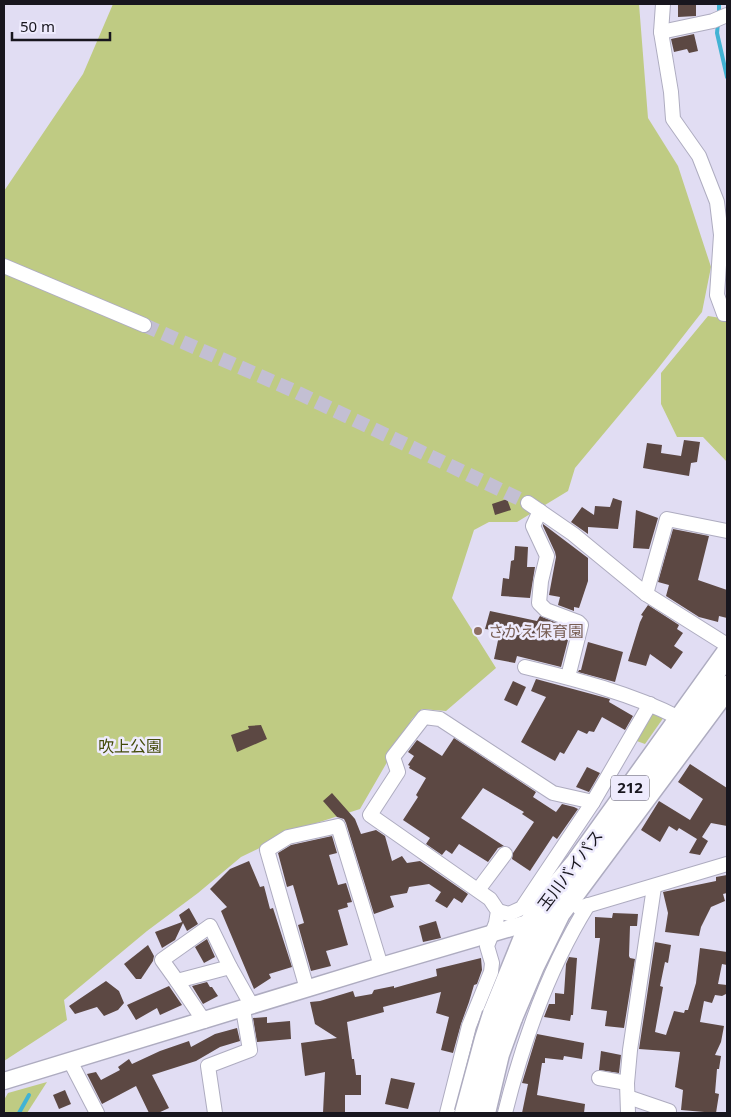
<svg xmlns="http://www.w3.org/2000/svg" width="731" height="1117" font-family="'Noto Sans','Noto Sans JP',sans-serif">
<style>
.green{fill:#bfcb83}
.lines{fill:none;stroke-linecap:round;stroke-linejoin:round}
.stream{stroke:#42b3d4;stroke-width:4}
.building{fill:#5c4843}
.minor-tunnel{stroke:#c3bfd3;stroke-width:14;stroke-dasharray:14 7;stroke-linecap:butt}
.minor-casing{stroke:#aeacc0;stroke-width:16}
.tertiary-casing{stroke:#aeacc0;stroke-width:19}
.trunk-casing{stroke:#aeacc0;stroke-width:25}
.minor{stroke:#fff;stroke-width:14}
.tertiary{stroke:#fff;stroke-width:16}
.trunk{stroke:#fff;stroke-width:22}
.trunk-bridge-casing{stroke:#aeacc0;stroke-width:25;stroke-linecap:butt}
.trunk-bridge{stroke:#fff;stroke-width:22}
.education-dot{fill:#8d6e63;stroke:#eeebfd;stroke-width:2}
.labels{text-anchor:middle;stroke-width:5;stroke-linejoin:round;paint-order:stroke}
.shield{fill:#eeebfd;stroke:#585661;stroke-width:1}
.shield-label{font-size:15px;font-weight:bold;fill:#18161e}
.education-label{font-size:16px;fill:#785e54;stroke:#eeebfd;text-anchor:start}
.park-label{font-size:16px;fill:#444c0b;stroke:#eeebfd}
.street-label{font-size:16px;fill:#18161e;stroke:#eeebfd}
</style>
<rect width="100%" height="100%" fill="#e1ddf3"/>
<g class="green">
<path d="M113,4H639L648,118L678,166L711,267L702,312L656,371L575,468L568,491L517,522H489L474,530L452,598L496,668L446,711L422,709L412,719L360,809L301,828L241,857L198,893L147,931L64,1000L67,1020L4,1061V191L83,74Z"/>
<path d="M708,316L727,319V462L703,437H677L661,404V373Z"/>
<path d="M651,710L664,717L645,744L634,740Z"/>
<path d="M47,1082L27,1113H4V1100L8,1093Z"/>
</g>
<g class="lines">
<g class="stream">
<path d="M719,14V4"/>
<path d="M718,23L717,33L727,77"/>
<path d="M19,1113L29,1095"/>
</g>
</g>
<g class="building">
<path d="M678,4H696V16L678,17Z"/>
<path d="M694,34L698,51L689,53L687,49L674,52L671,39Z"/>
<path d="M684,440L700,442L697,462L691,463L689,476L643,468L647,443L662,445L661,453L681,456Z"/>
<path d="M613,498L622,501L618,529L588,527V534L571,522L582,507L594,515L595,506L610,507Z"/>
<path d="M507,499L511,510L495,515L492,504Z"/>
<path d="M636,510L658,518L649,549L633,548Z"/>
<path d="M543,524L588,558V581L579,608L574,607V611L558,605L560,597L549,595L556,557L555,552L543,526Z"/>
<path d="M673,529L709,536L698,580L727,590V618L719,616L718,622L699,617L666,596L669,585L658,582Z"/>
<path d="M515,546L528,547L527,567H535L530,598L501,596L503,578L509,579L511,561L514,560Z"/>
<path d="M648,605L679,625L677,629L683,633L674,646L683,652L671,669L650,654L646,666L628,661L640,622L643,616L641,615Z"/>
<path d="M490,611L537,621L540,616L569,628L566,639L568,640L561,667L517,656L515,663L494,659L500,631L485,629Z"/>
<path d="M588,642L623,652L615,682L578,672L579,670H581Z"/>
<path d="M536,679L610,699L609,702L633,716L625,730L602,717L594,732L589,731L587,734L578,730L564,754L560,752L555,761L521,742L546,697L531,691Z"/>
<path d="M513,681L526,687L517,706L504,700Z"/>
<path d="M261,725L267,739L237,752L231,735L249,729L248,726Z"/>
<path d="M454,738L536,792L533,797L556,812L562,804L574,807L578,809L557,839L553,836L530,871L512,859L513,853L534,822L522,814L524,812L483,788L461,818L504,846L498,848L488,862L459,844L452,854L446,850L442,855L426,844L430,838L403,820L418,797L416,795L426,778L409,768L410,766L408,765L414,756L408,752L417,740L442,756Z"/>
<path d="M690,764L727,788V826L711,823L702,837L708,841L700,855L689,853L697,839L679,828L677,831L669,826L660,842L641,830L659,801L690,820L703,799L678,782Z"/>
<path d="M587,767L600,773L589,792L576,787Z"/>
<path d="M332,793L355,819L361,834L376,830L385,836L392,861L402,856L407,863L420,861L468,894L462,903L454,898L447,908L435,901L441,892L429,884L409,887L407,893L390,896L394,907L374,914L346,823L344,819L337,817L323,801Z"/>
<path d="M332,836L337,853L329,855L338,885L346,883L352,902L347,903L348,907L338,910L348,945L326,951L331,966L311,971L298,925L304,923L293,885L287,887L278,853L291,845Z"/>
<path d="M249,861L260,887L264,886L270,909L273,908L292,967L269,974L271,978L254,989L221,911L227,907L210,889L230,869Z"/>
<path d="M727,875V893L723,894L725,901L711,907L701,927L699,936L665,932L668,913L663,892L716,881V877Z"/>
<path d="M189,908L198,924L187,931L183,923L175,940L162,948L155,932L182,922L179,915Z"/>
<path d="M613,913L638,914L637,926H630L629,956L630,958L635,959L624,1028L605,1026L607,1011L591,1009L600,938H595V917L612,918Z"/>
<path d="M436,921L441,938L423,942L419,926Z"/>
<path d="M207,939L215,957L204,963L195,947Z"/>
<path d="M655,942L671,945L668,963L665,962L660,986L663,987L655,1032L666,1035L674,1011L684,1013L685,1010H688L696,983L700,948L727,952V965L722,964L718,984L727,985L726,994L722,996L715,995L712,1003L704,1001L700,1022L724,1026L721,1042L715,1055L721,1056L719,1069H717L715,1093L719,1094L716,1113L681,1110L683,1090L675,1087L680,1052L639,1049Z"/>
<path d="M148,945L154,956L153,961L141,979H136L124,964Z"/>
<path d="M569,957L577,958L573,1015H571L570,1021L544,1017L549,1004H555V993L564,994L566,964Z"/>
<path d="M481,958L482,970L477,984L474,985L469,1002L461,1024L453,1053L441,1050L449,1017L436,1013L441,992L383,1007L384,1012L347,1022L352,1059H354L356,1075H361V1095H345V1113H323L325,1072L305,1076L301,1043L337,1038L315,1024L310,1002L320,1001L353,991L355,997L372,994L374,990L394,986V988L437,976L436,969Z"/>
<path d="M106,981L119,991L124,1003L118,1010L104,1016L97,1007L75,1014L69,1006Z"/>
<path d="M207,982L210,987H212L218,996L203,1004L192,986Z"/>
<path d="M169,986L182,1005L160,1015L157,1008L136,1020L127,1005Z"/>
<path d="M267,1017V1023L290,1021L291,1039L257,1042L253,1018Z"/>
<path d="M237,1028L240,1041L220,1047L196,1061L152,1075L169,1108L158,1113H149L136,1086L102,1104L87,1074L96,1072L101,1080L120,1070L118,1067L129,1059L132,1064L160,1051L189,1041L191,1047L215,1034Z"/>
<path d="M537,1034L584,1043L582,1059L564,1056L563,1060L545,1058V1063H542L537,1095L585,1104L584,1113H522L528,1084L522,1083Z"/>
<path d="M601,1051L621,1055L619,1073L599,1070Z"/>
<path d="M391,1078L415,1083L408,1109L385,1104Z"/>
<path d="M65,1090L71,1104L59,1109L53,1095Z"/>
</g>
<g class="lines">
<path class="minor-tunnel" d="M144,325L292,390L528,503"/>
<g class="minor-casing">
<g id="minor">
<path d="M663,4L661,32L671,92L673,119L699,156L717,202L721,235L717,295L724,314H727"/>
<path d="M661,32L713,21L727,15"/>
<path d="M4,266L144,325"/>
<path d="M528,503L573,534L646,594L727,645"/>
<path d="M540,511L533,526L547,556L541,581L539,603L546,610L578,622L581,625L568,677"/>
<path d="M646,594L667,519L727,531"/>
<path d="M525,667C575,679 633,694 679,718"/>
<path d="M478,890L505,854"/>
<path d="M579,908L727,864"/>
<path d="M498,911L509,914L522,908L593,802L650,704"/>
<path d="M177,981L162,960L210,926L230,967L252,1006"/>
<path d="M307,989L267,850L288,837L338,826L381,966"/>
<path d="M204,1021L177,981L230,967"/>
<path d="M70,1061L97,1113"/>
<path d="M599,1078L627,1083"/>
<path d="M628,1097L669,1111"/>
<path d="M215,1113L208,1066L250,1050L243,1009"/>
<path d="M447,1113L469,1026L491,972L492,963L487,946L496,923L498,911L490,899L370,815L398,772L393,757L424,717L440,719L553,793L593,802"/>
<path d="M505,1113C523,1041 548,969 588,905"/>
<path d="M628,1113L627,1083L630,1050L654,887"/>
</g>
</g>
<g class="tertiary-casing">
<path id="tertiary" d="M4,1081L381,966L538,920"/>
</g>
<g class="trunk-casing">
<g id="trunk">
<path d="M494,1014L531,923L549,896L577,863L727,654"/>
<path d="M511,1018L533,966L559,913L727,687"/>
</g>
</g>
<use href="#minor" class="minor"/>
<use href="#tertiary" class="tertiary"/>
<use href="#trunk" class="trunk"/>
<g class="trunk-bridge-casing">
<g id="trunk-bridge">
<path d="M466,1113L486,1039L494,1014"/>
<path d="M484,1113L498,1054L511,1018"/>
</g>
</g>
<use href="#trunk-bridge" class="trunk-bridge"/>
</g>
<circle class="education-dot" cx="478" cy="631" r="5"/>
<g class="labels">
<rect class="shield" x="611" y="775.5" width="38" height="25" rx="4"/>
<g class="shield-label">
<text x="630" y="793">212</text>
</g>
<g class="education-label">
<text x="488" y="637">さかえ保育園</text>
</g>
<g class="park-label">
<text x="130" y="752">吹上公園</text>
</g>
<g class="street-label">
<text transform="translate(570 870) rotate(-53)" y="6">玉川バイパス</text>
</g>
</g>
<rect width="731" height="1117" fill="none" stroke="#18161e" stroke-width="10"/>
<path d="M12 32v8h98v-8" fill="none" stroke="#18161e" stroke-width="2.5"/>
<text x="20" y="32" font-size="15" fill="#18161e" stroke="#eeebfd" stroke-width="4" paint-order="stroke">50 m</text>
</svg>
